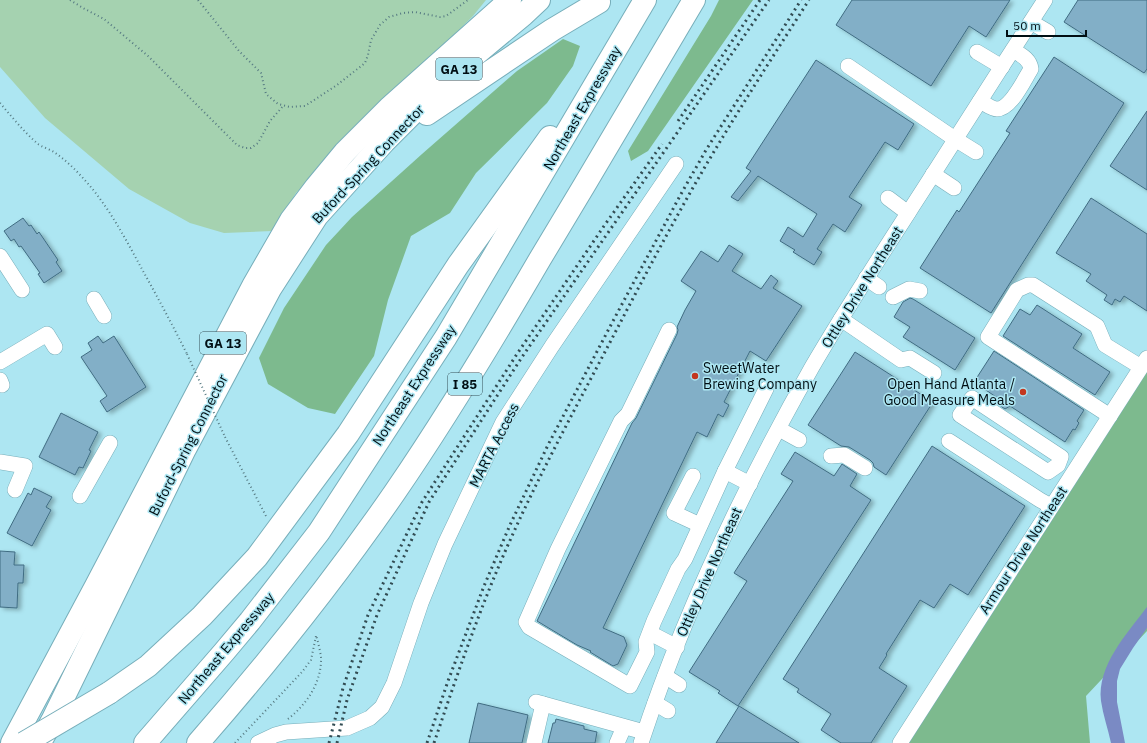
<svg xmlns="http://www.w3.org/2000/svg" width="1147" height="743" font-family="'IBM Plex Sans',sans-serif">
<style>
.green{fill:#a5d2b0}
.forest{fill:#7dba8e}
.water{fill:#7a8ac4}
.building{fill:#82afc7;stroke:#406c82;filter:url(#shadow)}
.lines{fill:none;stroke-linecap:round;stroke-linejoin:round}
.minor-casing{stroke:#77aeba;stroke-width:16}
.highway-casing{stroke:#77aeba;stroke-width:24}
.path{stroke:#567a82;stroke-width:2;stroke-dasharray:1 3;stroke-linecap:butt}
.minor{stroke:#fff;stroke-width:15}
.highway{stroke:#fff;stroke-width:22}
.rail{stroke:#324c53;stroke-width:3;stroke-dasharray:2 4;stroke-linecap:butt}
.highway-bridge-casing{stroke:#77aeba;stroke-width:24;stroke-linecap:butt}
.path-bridge{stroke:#567a82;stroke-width:2;stroke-dasharray:1 3;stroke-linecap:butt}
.highway-bridge{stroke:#fff;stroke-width:22}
.poi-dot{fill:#c3371f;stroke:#ade6f2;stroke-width:1.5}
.labels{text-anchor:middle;stroke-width:3;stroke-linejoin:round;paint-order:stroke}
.shield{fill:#ade6f2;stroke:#344f56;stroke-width:1}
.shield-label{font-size:13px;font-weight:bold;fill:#000e13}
.street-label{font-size:14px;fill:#000e13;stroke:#ade6f2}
.poi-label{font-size:14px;fill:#000e13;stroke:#ade6f2;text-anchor:start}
</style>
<defs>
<filter id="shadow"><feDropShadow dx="3.5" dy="2" stdDeviation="2" flood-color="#0004"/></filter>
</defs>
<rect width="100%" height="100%" fill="#ade6f2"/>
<path class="green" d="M0,0H486L473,16L296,193L272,231L224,233L190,223L129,189L45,118L0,67Z"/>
<g class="forest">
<path d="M719,0H753L648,151L631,161L628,151L711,16Z"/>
<path d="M563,39L580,46L573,66L547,103L476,173L450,213L411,236L388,300L374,356L335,414L308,408L268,384L259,358L284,308L326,245L352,217L422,154L517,71Z"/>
<path d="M1147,369V631L1086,696L1090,743H905Z"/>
</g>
<path class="water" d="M1147,607V628L1133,648L1120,669L1117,681V702L1125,743H1111C1108,729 1103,715 1101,701C1097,665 1127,634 1147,607Z"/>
<g class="building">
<path d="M852,0H1010L986,37L969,26L931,86L836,25Z"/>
<path d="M1078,0H1147V69L1144,73L1064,22Z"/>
<path d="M1054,57L1124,103L991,313L920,268L957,210L959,212L1010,133L1006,131Z"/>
<path d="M816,60L914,124L898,150L885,142L849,197L862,205L845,232L833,224L817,249L822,252L814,265L793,252L795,250L780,241L788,227L803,237L817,214L758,176L738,201L731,197L751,171L746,168Z"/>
<path d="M1147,111V190L1110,166Z"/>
<path d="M1091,198L1147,234V311L1124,296L1120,302L1115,299L1112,305L1104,300L1107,295L1086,281L1091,274L1056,253Z"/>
<path d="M23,218L29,226L31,225L37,234L39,232L58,260L56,262L62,271L44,283L38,274L40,273L21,246L19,247L14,239L11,241L4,231Z"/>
<path d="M729,245L743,254L732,271L761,289L771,275L778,281L773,288L802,306L766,361L750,351L724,402L729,405L723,417L718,414L707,437L697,432L603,628L624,637L627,645L618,664L613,666L590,652L591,651L577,645L537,621L632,423L636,418L677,334L678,330L677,327L685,310L696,291L681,281L701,251L718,262Z"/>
<path d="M910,298L913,299L975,338L955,370L903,337L910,327L894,317L903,302Z"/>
<path d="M1037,305L1082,334L1073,348L1110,372L1095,395L1003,336L1020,309L1030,315Z"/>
<path d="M98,336L103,343L114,336L146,387L107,412L100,401L107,396L81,357L92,350L88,343Z"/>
<path d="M994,351L1084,410L1077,421L1079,423L1075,430L1073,429L1065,442L1010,406L1005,409L999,405L1002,401L974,382Z"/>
<path d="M855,352L933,402L886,475L874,467L873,463L870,460L849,447L841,446L808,425Z"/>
<path d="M61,413L98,432L89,450L91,451L83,468L79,467L75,475L39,457Z"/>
<path d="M932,446L1025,506L968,595L950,584L934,608L920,600L886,654L887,655L879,668L907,686L871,743H841L821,730L831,714L797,692L799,689L783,679Z"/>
<path d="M795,452L834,476L842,464L857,474L850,486L871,500L738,706L718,693L720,691L689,672L747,581L734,573L793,481L781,474Z"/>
<path d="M34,488L52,497L46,507L51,510L32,546L7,533L28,493L31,495Z"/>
<path d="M0,551L15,552L14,565H24L23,583H18L17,608L0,607Z"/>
<path d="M478,703L528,715L522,743H469Z"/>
<path d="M739,706L799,743H716Z"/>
<path d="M556,719L584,726V729L597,732L595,743H548L553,723H555Z"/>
</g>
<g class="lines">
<g class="minor-casing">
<g id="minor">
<path d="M1031,22L1048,32"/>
<path d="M977,52L1002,67"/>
<path d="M848,66L955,139L976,152"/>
<path d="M980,101C984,103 992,109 997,109C1011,109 1024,80 1031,69C1030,59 1021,55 1013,50"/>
<path d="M933,174L954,188"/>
<path d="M888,198L908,213"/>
<path d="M0,256L22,290"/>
<path d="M866,278L879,287"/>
<path d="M893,297L909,289L920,291"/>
<path d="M94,299L104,316"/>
<path d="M841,319L901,360L910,358L934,373"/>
<path d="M669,330L628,414L621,421L558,549L526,622L529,627L630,686L647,652L646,642L654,621L678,569L685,559L725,471L766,389"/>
<path d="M0,362L47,334L55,347"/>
<path d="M0,380L2,385"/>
<path d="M972,398L1061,457L1058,465L1048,472L960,415Z"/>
<path d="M1110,416L988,337L1017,290L1028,285H1033L1097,326L1105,345L1141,367"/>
<path d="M779,429L799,440"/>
<path d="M949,441L1040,500L1051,506"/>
<path d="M831,456L844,455L865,468"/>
<path d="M0,462L25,466L15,490"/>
<path d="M725,471L750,484"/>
<path d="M693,476L674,513L700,525"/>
<path d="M80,496L110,443"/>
<path d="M650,633L677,647"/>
<path d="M665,676L679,685"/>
<path d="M536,702L644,732"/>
<path d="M655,703L668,711"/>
<path d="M258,743L275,735L286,732L347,728L370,718L382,707L394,683L421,603L445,544L503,422L552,346L676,164"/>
<path d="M534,743L543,704"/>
<path d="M617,743L624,727"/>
<path d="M641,743C684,612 744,487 812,367C847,307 885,249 923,190C963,127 1004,63 1045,0"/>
<path d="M900,743L1147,358"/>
</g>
</g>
<g class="highway-casing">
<g id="highway">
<path d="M427,114L552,30L599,2"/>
<path d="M109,693L148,666L202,616L257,557L348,434L458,265L550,137"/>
<path d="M43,737L52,721L185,449L270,289L317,216L384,142L452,74L523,15L539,0"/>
<path d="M12,743L96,586L253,286L291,220L316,187L345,152L389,108L510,0"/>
<path d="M145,743L224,652L250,621L319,532L446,337L567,132L645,0"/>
<path d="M198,743C268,663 335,579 395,492C447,416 494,338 540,259C592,173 643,86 694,0"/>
</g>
</g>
<g class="path">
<path d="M70,0L83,8L104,19L148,56L237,145L245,148H251L258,143L270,121L284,105"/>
<path d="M198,0L239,51L261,73L266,94L278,104L290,107L305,106L337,85L365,63L368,55L371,40L380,25L389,17L403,13L415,12L440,17L446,16L468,0"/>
<path d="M0,103C12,117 24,132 38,144C42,147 49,149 54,152C64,159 73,167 81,176C107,203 125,238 143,271C158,298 173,326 187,354"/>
<path d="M225,437L267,518"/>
<path d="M288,719C307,704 322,682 321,657C320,650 318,642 316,635"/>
<path d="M235,743L302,672L311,660L316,636"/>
</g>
<use href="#minor" class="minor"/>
<use href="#highway" class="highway"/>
<g class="rail">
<path d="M678,121L760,0"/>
<path d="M329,743L343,688L368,615L422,502L517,354L604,226L662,144"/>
<path d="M337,743L347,700L377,615L429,502L522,357L769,0"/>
<path d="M427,743L448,681L484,586L510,525L548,445L613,321L681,194L706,150L801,0"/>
<path d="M434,743C452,690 470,637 491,585C524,503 566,426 607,348C640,285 673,221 709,160C741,106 775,53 809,0"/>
</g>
<g class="highway-bridge-casing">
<path id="highway-bridge" d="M24,743L109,693"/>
</g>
<path class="path-bridge" d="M187,354L225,437"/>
<use href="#highway-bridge" class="highway-bridge"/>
</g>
<g class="poi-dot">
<circle cx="695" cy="376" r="4"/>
<circle cx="1023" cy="392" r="4"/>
</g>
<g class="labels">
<g class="shield">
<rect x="436" y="58" width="46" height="22" rx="3"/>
<rect x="200" y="332" width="46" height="22" rx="3"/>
<rect x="448" y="373" width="34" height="22" rx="3"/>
</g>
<g class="shield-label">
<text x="459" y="74">GA 13</text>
<text x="223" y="348">GA 13</text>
<text x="465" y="389">I 85</text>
</g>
<g class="street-label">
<text transform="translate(582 108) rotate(-60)" y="5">Northeast Expressway</text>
<text transform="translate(368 164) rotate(-47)" y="5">Buford-Spring Connector</text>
<text transform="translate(862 287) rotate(-58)" y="5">Ottley Drive Northeast</text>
<text transform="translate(414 385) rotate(-57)" y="5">Northeast Expressway</text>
<text transform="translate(188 445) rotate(-63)" y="5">Buford-Spring Connector</text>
<text transform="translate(494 445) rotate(-63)" y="5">MARTA Access</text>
<text transform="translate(1023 550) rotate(-57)" y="5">Armour Drive Northeast</text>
<text transform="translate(709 572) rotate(-66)" y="5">Ottley Drive Northeast</text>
<text transform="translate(226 648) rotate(-50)" y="5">Northeast Expressway</text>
</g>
<g class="poi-label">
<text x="703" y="373">SweetWater<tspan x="703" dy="16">Brewing Company</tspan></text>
<text x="1015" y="389" text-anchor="end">Open Hand Atlanta /<tspan x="1015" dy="16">Good Measure Meals</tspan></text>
</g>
</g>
<path d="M1007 30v6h79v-6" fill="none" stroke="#000e13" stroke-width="2"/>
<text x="1013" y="30" font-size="12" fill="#000e13" stroke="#ade6f2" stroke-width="3" paint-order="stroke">50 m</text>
</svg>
